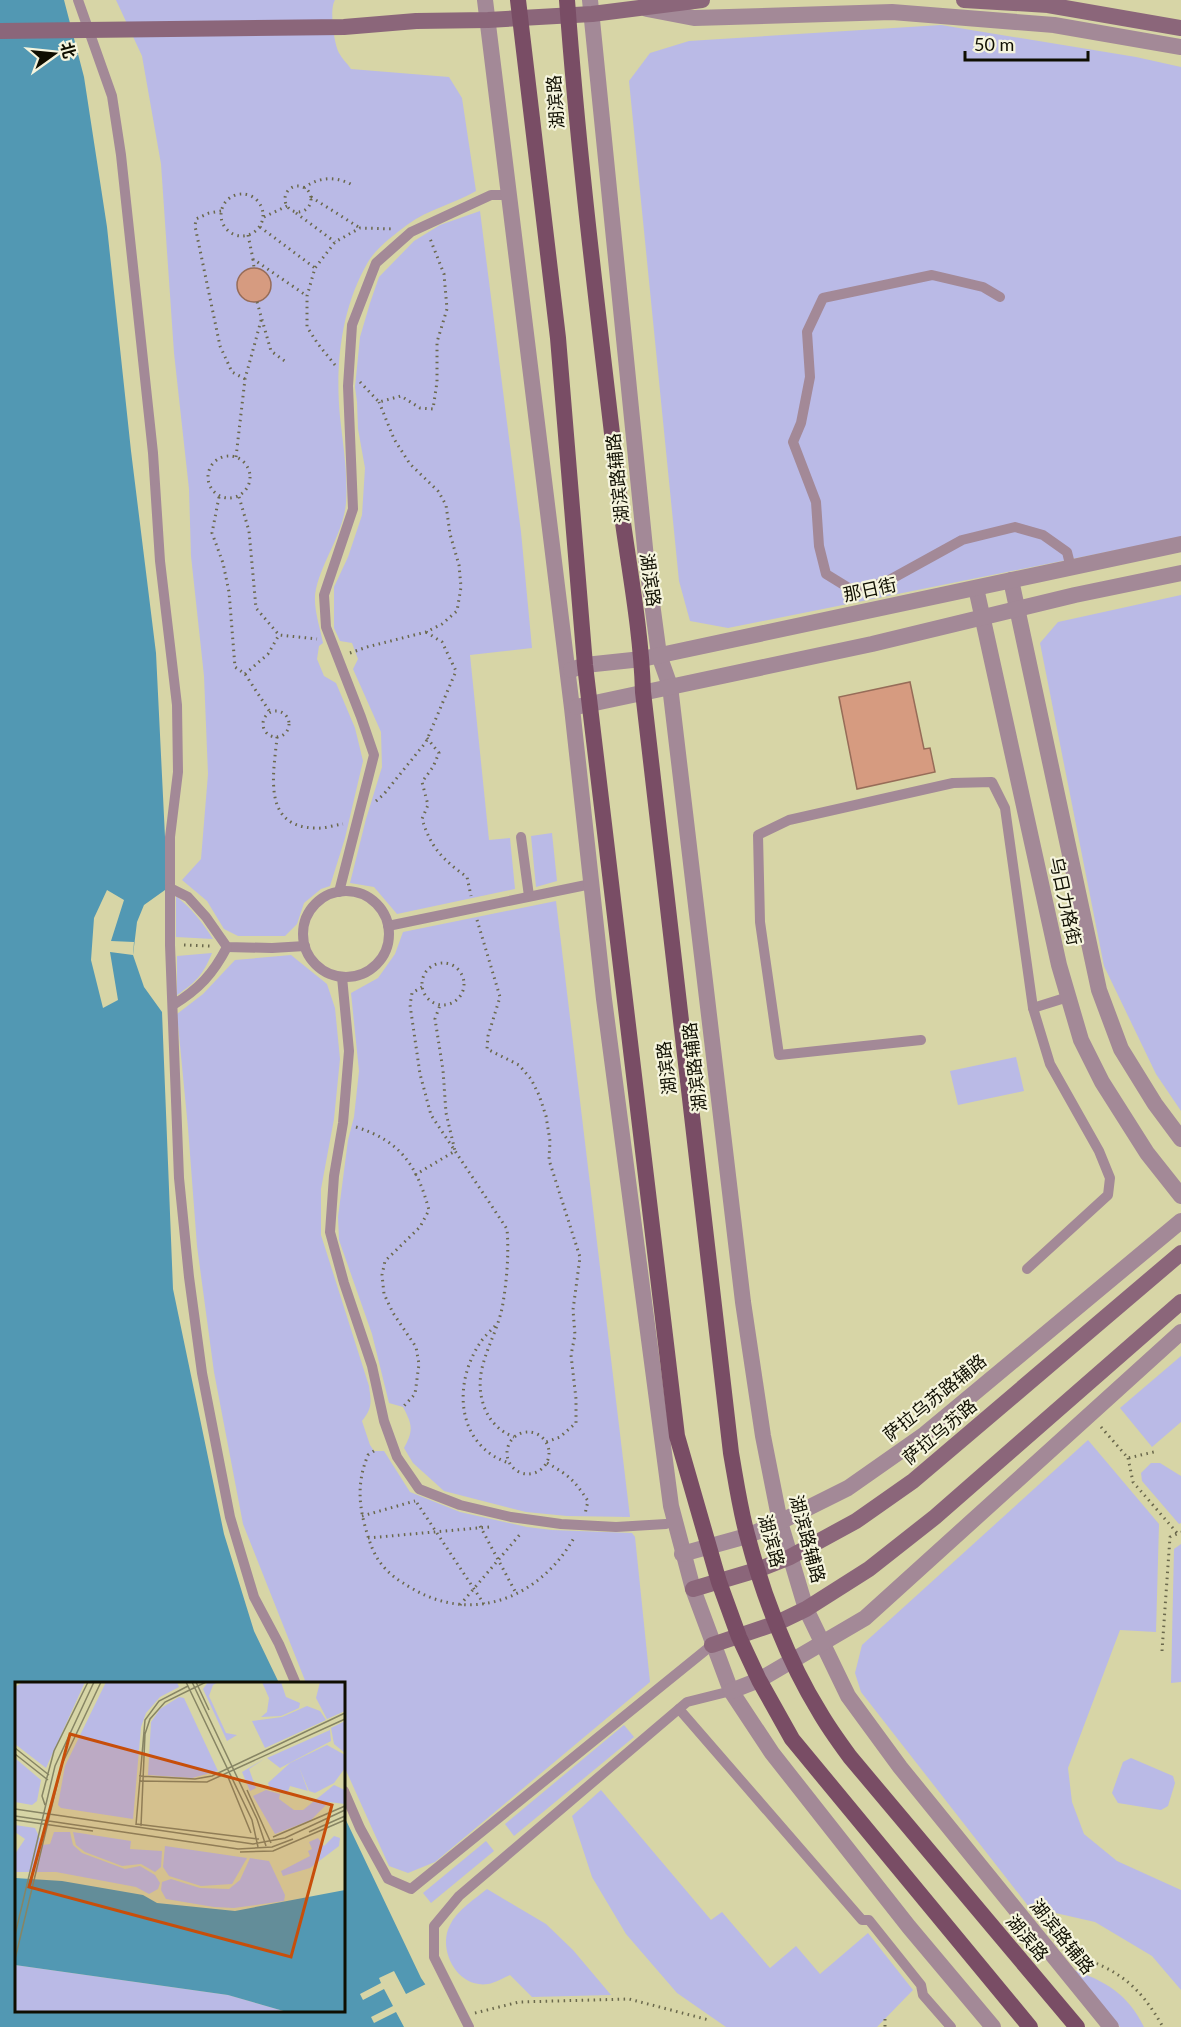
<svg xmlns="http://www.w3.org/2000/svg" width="1181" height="2027" font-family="Lato,'Noto Sans SC',sans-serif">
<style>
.green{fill:#babae6}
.water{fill:#5298b3}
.pier{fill:#d7d5a6}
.building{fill:#d69b80;stroke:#966c58;stroke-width:1.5}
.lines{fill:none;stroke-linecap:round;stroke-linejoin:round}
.path{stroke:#6a684c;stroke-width:3;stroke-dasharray:1.5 4.5;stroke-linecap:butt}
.service{stroke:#a38997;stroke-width:10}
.tertiary{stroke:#a38997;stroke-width:16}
.secondary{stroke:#8b667a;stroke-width:16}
.primary{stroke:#794d65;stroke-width:16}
.labels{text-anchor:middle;stroke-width:4.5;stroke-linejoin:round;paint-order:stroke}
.street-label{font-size:18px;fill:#0f0e01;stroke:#f5f4dd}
.inset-road{fill:none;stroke:#878564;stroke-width:1.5}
.view{fill:#c74e0a;fill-opacity:0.15;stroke:#c74e0a;stroke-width:3}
.inset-edge{fill:none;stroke:#0f0e01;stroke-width:3}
</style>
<rect width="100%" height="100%" fill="#d7d5a6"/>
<g class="green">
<path d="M116,0H335C329,9 334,44 339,53C342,59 348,64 351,69L449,77L462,98L476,191C454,204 428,209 407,225C394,235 376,248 368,262C341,308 335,365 340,417C343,445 348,474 346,503C343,534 323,559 316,589C312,605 320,627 323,643L319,646L317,659L324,676L336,683L355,728L363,761L345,838L330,886L321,889L304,903L297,924L285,936H238L224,929L207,901L182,880L201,859L208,774L204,676L191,556L189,489L174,353L161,164L142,56Z"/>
<path d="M941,25L1136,57L1181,67V537L728,628L690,621L679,581L629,81L650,53L689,41Z"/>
<path d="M480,211L521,532L532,648L470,655L489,840L510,838L515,889L397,914L374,887L350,883L366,819L382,767L381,732L353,669L358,659L352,643L340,641L334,628V587L348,557L362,515L365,468L358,429L357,402L355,387L360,337L370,303L379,277L414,241L440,225Z"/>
<path d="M1181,595V1111L1156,1074L1104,966L1040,643L1058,622Z"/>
<path d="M552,833L557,881L536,887L531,836Z"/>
<path d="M176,896C192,909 202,922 213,939L176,937Z"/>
<path d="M556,901L630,1517L567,1516L526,1512L444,1491L413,1463L404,1448C414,1430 412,1424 403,1407L389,1403L372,1334L339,1240L338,1217L348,1140L354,1117L359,1071L351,993L378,978L395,954L403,932Z"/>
<path d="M212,953C203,975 196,982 177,995V956Z"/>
<path d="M291,955L327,984L335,1008L340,1059L334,1119L321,1189V1235L369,1386C371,1402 373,1407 362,1421L370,1445L374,1451H384L410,1492L460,1512L527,1527L552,1530L632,1533L635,1537L650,1682L435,1862L408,1873L389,1866L344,1766V1684L306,1683L243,1524L214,1372L197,1246L188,1128L177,1014L203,994L235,960Z"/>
<path d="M1016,1057L1024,1091L958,1105L950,1071Z"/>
<path d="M1181,1356V1422L1152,1447L1120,1408Z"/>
<path d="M1088,1440L1159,1524L1156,1632L1120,1630L1068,1768L1072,1802L1084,1834L1117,1861L1181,1890V1990L1152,1956L1095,1922L1029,1907L861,1692L855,1673L862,1645Z"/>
<path d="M1151,1463H1160L1181,1476V1523L1179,1524L1142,1481L1141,1473Z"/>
<path d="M1181,1544V1682L1171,1683L1174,1549Z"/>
<path d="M624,1725L634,1737L514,1836L505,1824Z"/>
<path d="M1131,1758L1173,1776L1175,1783L1168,1806L1161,1810L1118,1803L1112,1793L1123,1762Z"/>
<path d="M601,1790L711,1920L722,1912L770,1968L796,1946L820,1974L868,1933L913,1990L877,2027H726L677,1993L626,1934L592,1877L572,1816Z"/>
<path d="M486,1841L494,1851L431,1903L423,1893Z"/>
<path d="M487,1889L546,1924L573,1950L611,1995L532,1997L510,1975C503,1978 495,1983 488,1984C457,1989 437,1949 450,1925C457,1910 475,1899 487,1889Z"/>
<path d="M1071,1969C1105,1981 1127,1993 1144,2027H1120Z"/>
</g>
<path class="water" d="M0,0H64L84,77L107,227L131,451L156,653L165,837V890L144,905L137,922L133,955L144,987L162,1012L173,1289L224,1534L254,1631L279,1683L16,1684V2010H344V1816L421,1978L454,2027H0Z"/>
<g class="pier">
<path d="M107,890L124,900L111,941L134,942L133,955L110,952L118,1000L103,1008L91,960L94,918Z"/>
<path d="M394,1971L406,1994L428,1983L457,2027H404L396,2012L374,2023L371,2017L393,2006L384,1989L363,2000L360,1994L381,1983L379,1978Z"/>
</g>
<g class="building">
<circle cx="254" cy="285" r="17"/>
<path d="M910,682L924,749L930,748L935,772L857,789L839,697Z"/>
</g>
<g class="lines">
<g class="path">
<circle cx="298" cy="199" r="13"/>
<path d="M304,188C319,176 338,176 354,186"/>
<circle cx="242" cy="215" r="21"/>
<path d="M311,197L360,228"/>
<path d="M221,211L209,213L196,219L195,226L220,346L232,372L245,379"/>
<path d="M296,213L335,242"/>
<path d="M264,217L287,206"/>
<path d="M260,227L315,268"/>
<path d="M248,235L253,259L307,296"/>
<path d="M253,259L254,268"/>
<path d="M257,302L271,351L286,362"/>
<path d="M335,365L318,344L307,327V296L315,268L335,242L360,228L395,229"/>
<path d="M360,382L379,402L401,396L420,408L433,409L437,382V342L447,309L444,274L429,236"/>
<circle cx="229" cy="477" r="21"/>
<path d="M236,457L245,379L262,317"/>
<path d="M219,497L212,533L223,563L229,592L235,667L245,674L270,712"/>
<path d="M239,497L249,531L256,608L279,635L317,639"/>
<path d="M350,653L367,647L426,632L442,624L457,611L461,587L459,565L450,534L446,505L438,491L410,464L394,439L379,402"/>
<path d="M245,674L268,654L279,635"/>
<circle cx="276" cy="724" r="13"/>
<path d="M277,737C274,772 261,827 315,828C324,829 334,825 343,824"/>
<path d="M427,738L439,753L433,767L422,782L428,805L422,819C431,848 443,860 467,877L471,896"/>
<path d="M376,801L384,794L426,742L456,671L442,642L426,632"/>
<path d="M477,920L500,997L488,1036L487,1049L519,1065L531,1079L539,1095L546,1116L550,1141L549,1160L580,1257L573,1310L575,1335L571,1355L576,1399V1423L560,1437L546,1442"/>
<path d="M184,945L210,946"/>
<circle cx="443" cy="984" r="21"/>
<path d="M422,987L412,993L410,1005L420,1074L431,1115L507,1229C509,1252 507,1279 503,1303C497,1341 469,1369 485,1409C491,1423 501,1432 514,1437"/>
<path d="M356,1127C401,1141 417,1166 429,1210L420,1227L385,1261L382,1275L384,1294L393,1313L416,1347L419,1364L415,1394L403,1407"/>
<path d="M415,1175L455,1151L446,1113L443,1070L435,1019L440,1005"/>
<path d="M495,1326C490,1331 484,1337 480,1343C452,1385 457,1446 509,1463"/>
<path d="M1101,1427L1128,1458L1158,1451"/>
<circle cx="528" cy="1453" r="21"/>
<path d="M374,1451L368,1455C358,1479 358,1501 365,1526C374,1560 383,1572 413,1589C475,1625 542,1596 575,1536"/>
<path d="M1128,1458L1133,1482L1178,1534"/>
<path d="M547,1463C570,1476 574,1480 588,1501L585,1514"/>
<path d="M417,1503L484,1604"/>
<path d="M362,1516L415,1501"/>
<path d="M480,1526L516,1593"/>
<path d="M368,1538L489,1527"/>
<path d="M460,1605L522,1532"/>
<path d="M1162,1651L1170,1537L1181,1532"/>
<path d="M1074,1955C1119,1970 1139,1985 1163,2027"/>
<path d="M475,2013L519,2002L629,1999L709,2020"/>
<path d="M885,2019V2027"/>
</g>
<g class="service">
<path d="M78,0L112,96L121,155L153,453L160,561L177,705L178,772L170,837V945L179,1178L189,1277L202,1373L230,1517L254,1597L279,1644L296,1684"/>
<path d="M1000,297L983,287L932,275L823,298L807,332L810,377L801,423L793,442L816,502L819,546L826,574L852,590L884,583L962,540L1015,527L1043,535L1067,552L1071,568"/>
<path d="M521,837L529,896"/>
<path d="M170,888L188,897L206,917L227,947L272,948L305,946"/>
<circle cx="346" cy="934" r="43"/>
<path d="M339,892L374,755L361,717L326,627L324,595L353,509L348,386L352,325L376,263L411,232L491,195H509"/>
<path d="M388,926L591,884"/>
<path d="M342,977L349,1051L343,1123L334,1176L330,1232L344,1283L372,1366L384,1421L397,1457L419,1489L460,1505L511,1517L561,1524L616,1527L666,1524"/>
<path d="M173,1005C199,989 213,974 227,947"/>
<path d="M1033,1008L1068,997"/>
<path d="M921,1040L779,1055L760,922L758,835L789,820L953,783L992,782L1005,808L1033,1008L1050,1064L1099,1151L1110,1178L1108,1195L1027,1269"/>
<path d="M679,1709L862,1920H869L921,1985L923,1995L951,2027"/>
<path d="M344,1791L360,1828L388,1879L411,1889L712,1645"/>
<path d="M469,2027L434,1957V1926L459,1896L687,1702L731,1691"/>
</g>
<g class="tertiary">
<path d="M485,0L572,708L604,999L671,1506L693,1589L731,1691L772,1753L909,1927L993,2027"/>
<path d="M590,0L646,558L659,655L670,686L743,1302L763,1436L780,1522L806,1609L848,1696L900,1767L1111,2027"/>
<path d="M647,9L694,18L892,12L1054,25L1181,47"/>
<path d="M1011,580L1099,990L1121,1049L1155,1104L1181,1139"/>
<path d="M976,588L1059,965L1081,1040L1102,1082L1147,1153L1181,1196"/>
<path d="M571,670L585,665L642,659L1181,544"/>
<path d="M576,707L872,644L1075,595L1181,573"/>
<path d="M682,1554L747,1536L780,1522L848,1488L925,1434L1181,1221"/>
<path d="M731,1691L759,1680L865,1618L1181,1332"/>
</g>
<g class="secondary">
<path d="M964,0L1048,5L1181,28"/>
<path d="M0,31L344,27L416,21L488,20L592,14L702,0"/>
<path d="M693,1589L757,1570L790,1557L856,1521L913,1481L1181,1253"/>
<path d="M712,1645L777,1623L806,1609L869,1569L935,1517L1181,1302"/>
</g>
<g class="primary">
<path d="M518,0L558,338L585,665L677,1436L719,1582L739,1637L759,1680L792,1739L1030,2027"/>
<path d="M567,0C579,165 600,329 619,493C627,559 641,625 643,692L731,1453C736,1481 740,1510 748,1538C763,1595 788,1661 819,1711C828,1727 839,1742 850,1757L1077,2027"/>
</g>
</g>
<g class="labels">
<g class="street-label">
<text transform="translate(556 102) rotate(-94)" y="6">湖滨路</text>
<text transform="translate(618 478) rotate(-96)" y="6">湖滨路辅路</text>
<text transform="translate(650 580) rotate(82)" y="6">湖滨路</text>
<text transform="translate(870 590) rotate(-12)" y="6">那日街</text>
<text transform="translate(1065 901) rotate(78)" y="6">乌日力格街</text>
<text transform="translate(695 1067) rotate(-97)" y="6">湖滨路辅路</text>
<text transform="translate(667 1068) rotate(-97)" y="6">湖滨路</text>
<text transform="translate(935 1398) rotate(-39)" y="6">萨拉乌苏路辅路</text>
<text transform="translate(940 1432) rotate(-40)" y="6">萨拉乌苏路</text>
<text transform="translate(807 1539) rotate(75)" y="6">湖滨路辅路</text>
<text transform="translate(771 1541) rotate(75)" y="6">湖滨路</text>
<text transform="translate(1062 1937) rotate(51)" y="6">湖滨路辅路</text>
<text transform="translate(1027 1938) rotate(50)" y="6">湖滨路</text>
</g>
</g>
<g transform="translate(15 1682)">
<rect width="330" height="330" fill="#d7d5a6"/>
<path d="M8,0H70L31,86L0,62V5ZM91,0H162L164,5L145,15L131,31L126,45L118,137L46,126L43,123L50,84ZM193,0H203L198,3L194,14L211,51L222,53L212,59L188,7ZM247,0H266L271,15L285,21L284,26L266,34L246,35L252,30L254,16ZM305,0H330V29L312,37L301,16ZM164,15L169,16L203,89L177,96L133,93L136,40L145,27ZM292,24L305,29L311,38L250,66L237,39L267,35ZM330,39V71L319,62L316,46ZM315,48L316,59L265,86L252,76ZM312,63L330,73V86L319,101L300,111L294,109L284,85L293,109L275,104L272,112L255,107L253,101L275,81ZM0,76L26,98L22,119L17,123L0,120ZM249,77L234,87L241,106L235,109L227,90ZM319,103L330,108V122L314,120L296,138L260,152L238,114L251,108L265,112L264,117L279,128H288ZM0,143L20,146L28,163L35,162L39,150H55L58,163L67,171L110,187L125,184L140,193L145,201L143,207L134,212L121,205L41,190H0V172L10,157L0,150ZM58,150L116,159L115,167L147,169L146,185L140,190L126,182L107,184L70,170L61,163ZM319,154L325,156L324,164L295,186L268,194L266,189L295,174L293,169L297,167L294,160L303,156L309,164ZM150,164L232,176L217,202L186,204L154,194L148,185ZM235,176L254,179L270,213L269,219L219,226L199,225L151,217L146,208L147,200L156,197L185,206L214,207L225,198ZM0,283L213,313L272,330H0Z" fill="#babae6"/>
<path d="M0,196L47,199L128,213L142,221L220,229L330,208V330H272L213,313L0,283Z" fill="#5298b3"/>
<path class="inset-road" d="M171,0L237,138L243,165M177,0L242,137L251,164M181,0L194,28M0,66L34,93M0,72L33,98M124,94L180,97L197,94L330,31M213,95L236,151M124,99L192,100L330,37M232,108L256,161M30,123L27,114L39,69L73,0M0,127L238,162L270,156L330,128M0,134L223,167L257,165L278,157M0,138L78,149M121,142L244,157M121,143L130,38L144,19L173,4M126,144L130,52L135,37L150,20L191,0M294,150L330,134M258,155L330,124M225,170L258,169L330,138M0,253L40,84L79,0M0,277L47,82L86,0"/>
<path class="view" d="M55,52L317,123L276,275L14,205Z"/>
<rect width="330" height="330" class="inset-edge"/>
</g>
<g transform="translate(54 54) rotate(75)" stroke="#f5f4dd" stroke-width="4.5" paint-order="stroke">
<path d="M0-4.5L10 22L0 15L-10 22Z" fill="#0f0e01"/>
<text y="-9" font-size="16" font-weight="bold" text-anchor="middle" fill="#0f0e01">北</text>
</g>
<path d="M965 51v9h123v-9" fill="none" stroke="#0f0e01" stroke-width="3"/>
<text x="974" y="51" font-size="18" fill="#0f0e01" stroke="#f5f4dd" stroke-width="4.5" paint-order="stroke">50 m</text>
</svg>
